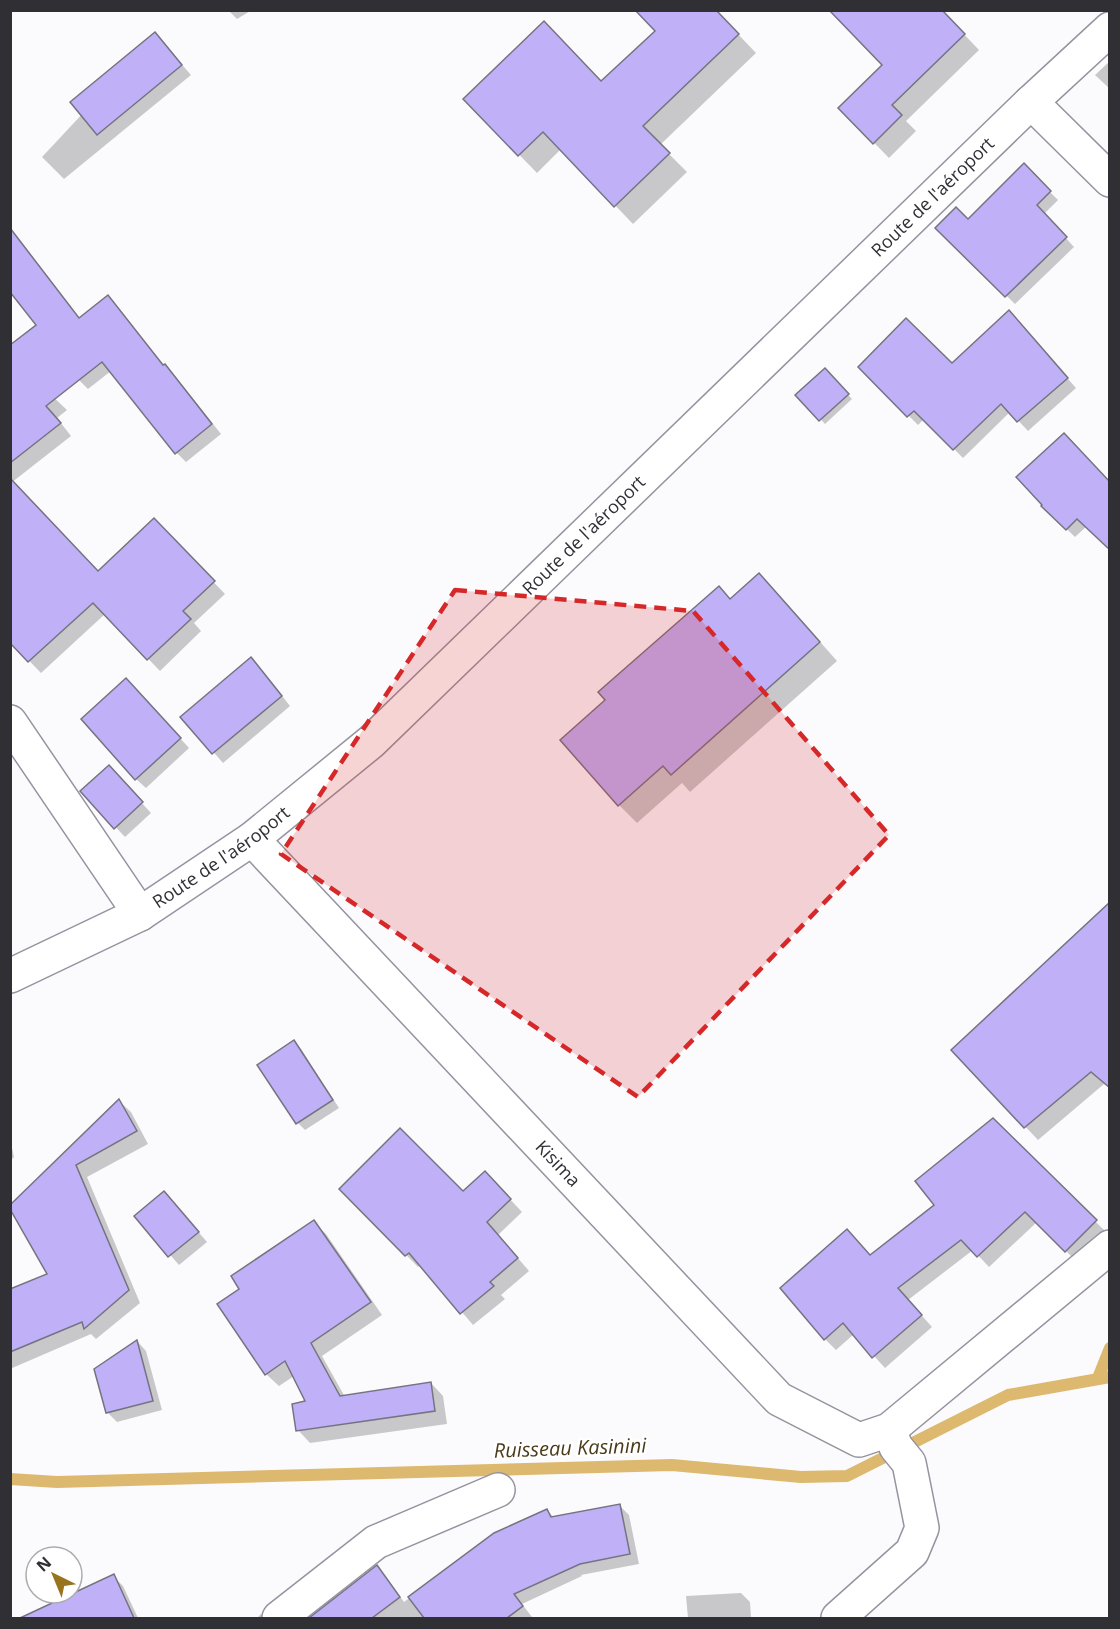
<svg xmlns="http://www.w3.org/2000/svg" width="1120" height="1629" font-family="'Open Sans',sans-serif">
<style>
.shadow{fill:#0003}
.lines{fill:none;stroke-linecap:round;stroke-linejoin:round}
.stream{stroke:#ddb96f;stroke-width:12}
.building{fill:#c0b0f7;stroke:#75737f;stroke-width:1.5}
.minor-casing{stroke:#9693a0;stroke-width:36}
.tertiary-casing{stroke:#9693a0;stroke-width:36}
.minor{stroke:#fff;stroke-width:33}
.tertiary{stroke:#fff;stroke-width:33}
.marked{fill:#d62828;fill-opacity:0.2;stroke:#d62828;stroke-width:4.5;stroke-dasharray:12 8;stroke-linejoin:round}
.labels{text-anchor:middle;stroke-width:5;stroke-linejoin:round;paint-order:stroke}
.street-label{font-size:18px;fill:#302f34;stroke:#fff}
.water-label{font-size:20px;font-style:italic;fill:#4b3b1b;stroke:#fff}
</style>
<rect width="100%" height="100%" fill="#fbfbfe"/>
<g class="shadow">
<path d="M228,10H252L237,19Z"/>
<path d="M715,10L756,53L660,145L687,172L633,224L561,149L537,173L465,99L602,83Z"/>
<path d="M941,10L979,50L906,121L916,131L889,158L840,108Z"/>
<path d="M164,44L191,75L64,179L42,157L86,110Z"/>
<path d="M1110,61V89L1095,75Z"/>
<path d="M1024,166L1058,200L1044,214L1074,247L1015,304L937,228L968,221Z"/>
<path d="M10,227L80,319L117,307L164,366L174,375L221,434L186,462L177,453L111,371L88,389L79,380L10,289Z"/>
<path d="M1018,322L1076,388L1028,431L1010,412L963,458L924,419L918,425L860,367L952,365Z"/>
<path d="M10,356L67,410L57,418L71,436L11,483Z"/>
<path d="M825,370L852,399L825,424L798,395Z"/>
<path d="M1064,435L1087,526L1075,537L1043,506Z"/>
<path d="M154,520L225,594L194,623L201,631L160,671L105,614L41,673L10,641L98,573Z"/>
<path d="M759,575L777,593L837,661L690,792L682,783L637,823L619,805L562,741L607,700L719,588L731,600Z"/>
<path d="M251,659L261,669L290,706L223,763L183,717Z"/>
<path d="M136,690L189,748L146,788L136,779Z"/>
<path d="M118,777L151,813L125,837L82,791Z"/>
<path d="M1110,904V1088L1104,1084L1038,1140L953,1050Z"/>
<path d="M294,1042L301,1049L339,1108L305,1130L298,1123Z"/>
<path d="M119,1101L131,1112L148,1144L87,1177L140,1303L96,1339L91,1334L10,1369V1291L49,1274L11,1207Z"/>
<path d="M993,1120L1106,1232L1077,1262L1037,1222L989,1267L973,1250L908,1300L932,1327L885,1368L854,1334L836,1350L825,1339L871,1256L936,1205Z"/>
<path d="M10,1139L14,1157L10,1161Z"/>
<path d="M497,1185L522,1212L498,1235L529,1271L501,1295L505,1299L473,1325L421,1264L418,1267L341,1189L463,1193Z"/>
<path d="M173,1202L207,1242L179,1265L136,1216Z"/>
<path d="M313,1222L326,1234L382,1315L322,1356L345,1397L431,1383L443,1396L447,1424L310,1443L298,1430L307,1403L294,1376L279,1386L266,1374L241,1289Z"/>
<path d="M137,1341L146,1351L162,1410L117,1422L107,1412Z"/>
<path d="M619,1505L629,1515L639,1564L581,1575L582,1576L522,1604L532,1617L529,1618H311L377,1567L386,1577L404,1602L495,1534L547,1510L554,1518Z"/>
<path d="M113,1576L123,1586L138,1618H34L32,1614Z"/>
<path d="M741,1593L750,1602L751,1618H688L686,1596Z"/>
<path d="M261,1614L266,1618H257Z"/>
</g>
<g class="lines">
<g class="stream">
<path d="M1098,1378L1110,1348"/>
<path d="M10,1479L57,1482L672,1465L801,1477L847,1476L1008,1395L1110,1377"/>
</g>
</g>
<g class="building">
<path d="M635,10H716L739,34L643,126L670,153L614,207L543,132L518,156L463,99L544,21L601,81L655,31Z"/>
<path d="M829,10H942L965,34L892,105L902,115L873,144L838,108L882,65Z"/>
<path d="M155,32L182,65L97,135L70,102Z"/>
<path d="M1024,163L1051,191L1037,205L1067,237L1005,297L935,228L956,207L968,219Z"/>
<path d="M10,228L79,318L108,295L163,365L165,364L212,424L175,454L102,362L46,406L61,423L10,463V345L36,325L10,292Z"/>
<path d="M1009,310L1068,378L1017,422L1001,404L953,450L914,411L907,417L858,367L906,318L952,363Z"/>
<path d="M825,368L849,394L819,421L795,395Z"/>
<path d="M1064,433L1110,482V550L1077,519L1066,530L1041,506L1042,505L1016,477Z"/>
<path d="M10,478L98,571L154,518L215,581L183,611L191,619L147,660L93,603L28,662L10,643Z"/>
<path d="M759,573L820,642L671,775L663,766L618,806L560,740L605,700L598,692L719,586L730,599Z"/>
<path d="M251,657L282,696L212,754L180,717Z"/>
<path d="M126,678L181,738L135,780L81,719Z"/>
<path d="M109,765L143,802L114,829L80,791Z"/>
<path d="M1110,902V1088L1091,1072L1024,1128L951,1050Z"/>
<path d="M294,1040L333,1100L296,1124L257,1065Z"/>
<path d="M119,1099L137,1131L76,1165L129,1290L84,1329L82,1322L10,1352V1289L47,1274L10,1209V1205Z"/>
<path d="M993,1118L1097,1220L1065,1252L1025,1212L977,1257L961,1240L898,1288L922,1315L872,1358L843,1323L824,1340L780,1288L847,1229L870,1255L934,1205L915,1181Z"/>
<path d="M400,1128L463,1191L485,1171L511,1199L487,1222L518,1258L490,1282L494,1286L460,1314L409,1253L405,1256L339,1189Z"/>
<path d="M164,1191L199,1232L168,1257L134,1216Z"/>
<path d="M314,1220L371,1302L311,1343L340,1396L431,1382L435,1411L296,1431L292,1404L305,1401L285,1361L265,1375L217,1304L239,1289L231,1276Z"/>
<path d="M137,1340L153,1401L106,1413L94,1369Z"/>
<path d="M620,1504L630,1554L580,1564L514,1594L523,1606L507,1618H424L408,1597L494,1533L547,1509L551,1517Z"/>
<path d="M377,1565L400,1597L372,1618H309Z"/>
<path d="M114,1574L134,1618H20Z"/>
</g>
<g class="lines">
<g class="minor-casing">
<g id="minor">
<path d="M1031,102L1110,180"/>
<path d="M10,722L140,914"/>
<path id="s1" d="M252,839L779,1399L859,1440L889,1430L1110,1247"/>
<path d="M279,1618L376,1542L498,1490"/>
<path d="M838,1618L912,1552L922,1528L909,1463L896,1447L889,1430"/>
</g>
</g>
<g class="tertiary-casing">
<g id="tertiary">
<path id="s2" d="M10,976L140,914L252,839L371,742L1031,102L1110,29"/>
</g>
</g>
<use href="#minor" class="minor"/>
<use href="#tertiary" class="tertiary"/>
</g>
<path class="marked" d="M455,590L693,611L889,835L638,1097L281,854Z"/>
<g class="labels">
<g class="street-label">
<text dy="6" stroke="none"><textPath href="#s2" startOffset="1215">Route de l'aéroport</textPath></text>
<text dy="6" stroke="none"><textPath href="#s2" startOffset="729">Route de l'aéroport</textPath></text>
<text dy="6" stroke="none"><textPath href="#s2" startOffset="243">Route de l'aéroport</textPath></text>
<text dy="6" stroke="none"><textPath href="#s1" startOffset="446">Kisima</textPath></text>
</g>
<g class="water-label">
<text transform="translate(570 1448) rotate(-2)" y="7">Ruisseau Kasinini</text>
</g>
</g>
<rect width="1120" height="1629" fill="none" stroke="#302f34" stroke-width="24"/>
<g transform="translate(54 1575) rotate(317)"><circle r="28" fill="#ffffff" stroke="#acacae" stroke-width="1.5"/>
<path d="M0-4.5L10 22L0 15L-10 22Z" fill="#99741f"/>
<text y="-9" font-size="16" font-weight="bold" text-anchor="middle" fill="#302f34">N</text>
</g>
</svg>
